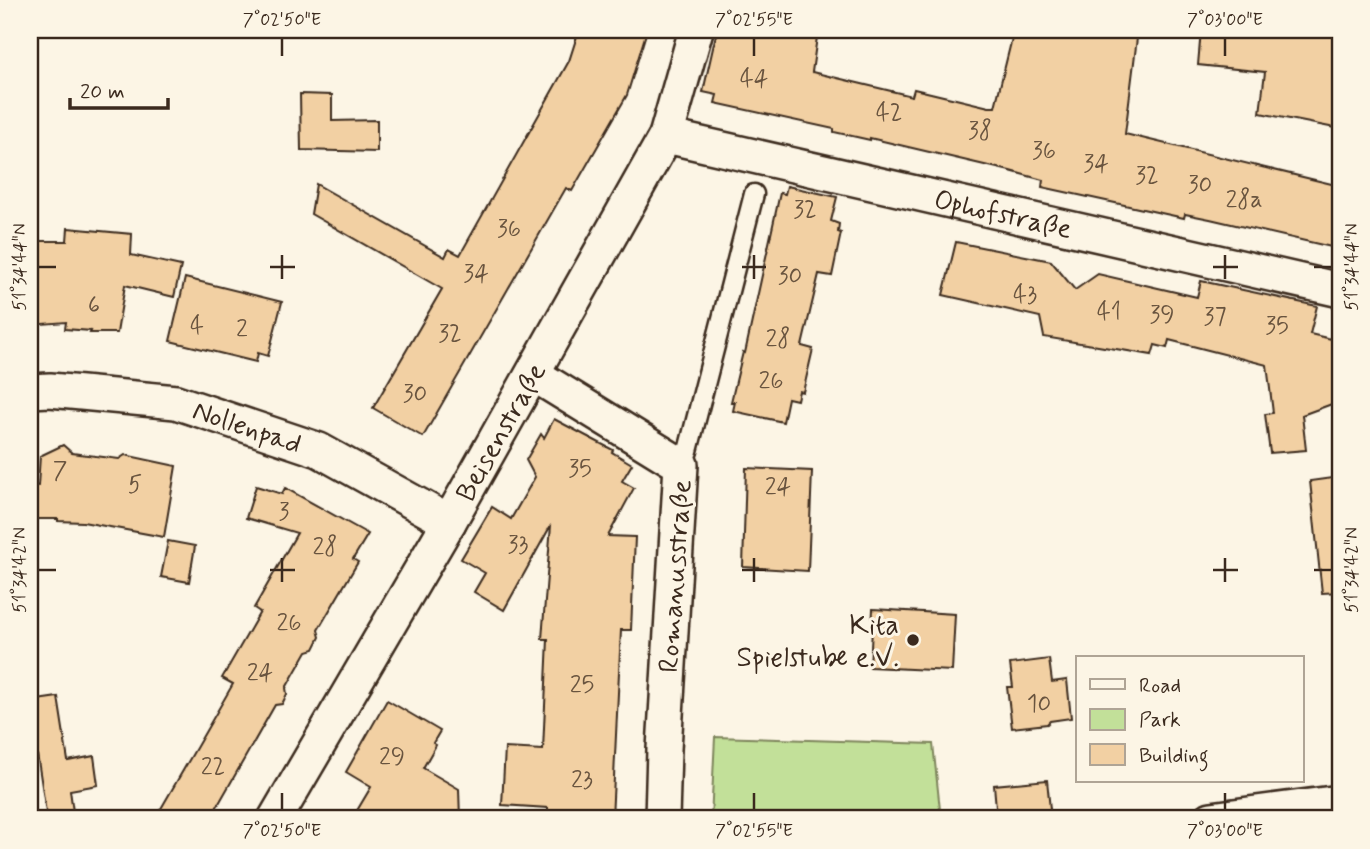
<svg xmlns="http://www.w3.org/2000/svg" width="1370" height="849" font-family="Mynerve,sans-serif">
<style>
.green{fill:#c2e099;stroke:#7e855c;stroke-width:2}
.building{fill:#f2d0a3;stroke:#3b2a1e;stroke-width:2}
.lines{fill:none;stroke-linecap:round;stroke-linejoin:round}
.service-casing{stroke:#3b2a1e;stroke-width:23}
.minor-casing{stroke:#3b2a1e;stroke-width:38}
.service{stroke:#fcf5e5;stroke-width:18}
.minor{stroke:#fcf5e5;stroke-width:33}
.ticks{fill:none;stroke:#3b2a1e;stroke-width:2.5}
.poi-dot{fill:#3b2a1e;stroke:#fcf5e5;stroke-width:2.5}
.labels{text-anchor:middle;stroke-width:6;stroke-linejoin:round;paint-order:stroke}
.number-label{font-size:24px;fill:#69543f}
.street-label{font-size:28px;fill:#3b2a1e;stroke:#fcf5e5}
.poi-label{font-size:28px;fill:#3b2a1e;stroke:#fcf5e5;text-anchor:end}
.neatline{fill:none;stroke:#3b2a1e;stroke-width:2.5}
.ticks-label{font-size:18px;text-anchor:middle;fill:#3b2a1e}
</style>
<rect width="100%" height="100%" fill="#fcf5e5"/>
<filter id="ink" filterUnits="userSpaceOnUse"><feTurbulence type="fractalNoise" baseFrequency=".0143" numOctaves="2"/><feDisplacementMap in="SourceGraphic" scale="14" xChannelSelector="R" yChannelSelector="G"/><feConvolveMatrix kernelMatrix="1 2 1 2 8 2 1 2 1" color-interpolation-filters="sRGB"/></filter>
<g filter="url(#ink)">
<path class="green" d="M715,737L933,744L941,819H711Z"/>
<g class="building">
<path d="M579,30H647L627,95L572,191L566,188L423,437L373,408L442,289L311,214L316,184L445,257L449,249L460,255L569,61Z"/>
<path d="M717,30H818L812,72L912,96L914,89L989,107H995L1014,30H1138L1125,134L1340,186V249L1210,219L1185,214L1184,218L1042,187L1043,180L1010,171L870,138V140L834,132V129L715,103L717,95L703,92Z"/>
<path d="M1201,30H1340V129L1260,113L1265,72L1198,65Z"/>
<path d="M300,94L332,95V121L377,120V152L301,150Z"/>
<path d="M787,186L837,197L831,221L839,224L838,232L841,233L832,276L819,274L802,346L813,349L803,392L799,391L797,400L788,398L783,422L733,411L735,402H731L743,352L745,353L780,193L785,194Z"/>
<path d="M68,228L132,234L131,255L181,266L174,297L125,285L117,333H90L91,331L65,329L66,322L30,325V281L35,280L34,241H67Z"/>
<path d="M956,242L1051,261L1075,290L1098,274L1197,297L1201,281L1317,306L1310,334L1340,341V401L1302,415L1306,450L1270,453L1265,414L1273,413L1267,365L1169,340L1167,348L1155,345L1152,355L1044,337L1040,317L943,295Z"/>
<path d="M185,278L282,302L268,356L258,353L256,362L170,341Z"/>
<path d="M554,419L613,450L612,452L632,464L622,481L634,488L608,536L635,537L631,630H621L612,819H548V808L502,805L505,748L543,750L548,639H542L551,525L504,610L474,592L485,573L461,559L492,507L511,519L535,477L526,460L541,434L544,438Z"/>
<path d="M63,445L72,453L119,459L125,455L176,466L164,537L83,522L58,521V519H30V485L38,486L40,456Z"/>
<path d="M746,468L812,471L808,571L743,567Z"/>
<path d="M1340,477V592L1322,593L1310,481Z"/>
<path d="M256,486L282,494L285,488L368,534L353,559L358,562L318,630L320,637L314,649L307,651L286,688L287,694L282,704L275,705L210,819H155L233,684L222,678L260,612L254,608L297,533L246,518Z"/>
<path d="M168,541L195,546L189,582L161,577Z"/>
<path d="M873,609L955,614L952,671L870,667Z"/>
<path d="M1049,659L1052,682L1067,680L1071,718L1050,721L1047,724L1012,728L1007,687H1013L1010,664Z"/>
<path d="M58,697L68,761L94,756L98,785L70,790L74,819H47L30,708V701Z"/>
<path d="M387,700L440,731L433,743L436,745L423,768L459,789L460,819H352L371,787L346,772Z"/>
<path d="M1047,780L1051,819H997L994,785Z"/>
</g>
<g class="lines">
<g class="service-casing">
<path id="service" d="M681,465L688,451L754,194"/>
</g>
<g class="minor-casing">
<g id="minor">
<path id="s1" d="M666,136L1340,290"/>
<path d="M533,374L681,465L664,749L662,819"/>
<path id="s2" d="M30,391L50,390L176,402L319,450L449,522"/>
<path id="s3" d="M275,819L449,522L666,136L696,30"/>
<path d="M1211,819L1340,802"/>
</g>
</g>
<use href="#service" class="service"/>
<use href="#minor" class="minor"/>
</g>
</g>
<path class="ticks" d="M282,38V56M754,38V56M1225,38V56M282,255V279M754,255V279M1225,255V279M38,267H56M270,267H295M742,267H766M1213,267H1238M1314,267H1332M282,558V582M754,558V582M1225,558V582M38,570H56M270,570H295M742,570H766M1213,570H1238M1314,570H1332M282,793V810M754,793V810M1225,793V810"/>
<circle class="poi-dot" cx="913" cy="640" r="7"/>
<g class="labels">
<g class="number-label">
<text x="754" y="86">44</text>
<text x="889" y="120">42</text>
<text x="980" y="138">38</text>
<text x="1044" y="158">36</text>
<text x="1096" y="171">34</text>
<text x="1147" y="183">32</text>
<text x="1200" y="192">30</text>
<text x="1244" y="207">28a</text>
<text x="805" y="217">32</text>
<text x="509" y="236">36</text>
<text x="476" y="281">34</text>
<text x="790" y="283">30</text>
<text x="1025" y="302">43</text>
<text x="94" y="312">6</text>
<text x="1109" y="319">41</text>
<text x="1162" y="322">39</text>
<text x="1215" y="324">37</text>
<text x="197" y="333">4</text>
<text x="1277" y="333">35</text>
<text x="242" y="336">2</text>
<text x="450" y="341">32</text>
<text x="778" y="346">28</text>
<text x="771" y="388">26</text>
<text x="415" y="401">30</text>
<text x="580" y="476">35</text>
<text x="60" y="478">7</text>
<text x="135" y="492">5</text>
<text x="778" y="494">24</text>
<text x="284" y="519">3</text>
<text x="518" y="552">33</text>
<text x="325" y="554">28</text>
<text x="289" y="630">26</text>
<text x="260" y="680">24</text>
<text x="582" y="692">25</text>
<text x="1039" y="711">10</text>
<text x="392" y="764">29</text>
<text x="213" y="774">22</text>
<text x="582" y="787">23</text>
</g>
<g class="street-label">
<text dy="10" stroke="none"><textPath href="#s1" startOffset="346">Ophofstraße</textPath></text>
<text dy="10" stroke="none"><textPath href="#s2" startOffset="222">Nollenpad</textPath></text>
<text dy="10" stroke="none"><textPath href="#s3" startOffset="448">Beisenstraße</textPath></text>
<text transform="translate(674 576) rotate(-86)" y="10">Romanusstraße</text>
</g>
<g class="poi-label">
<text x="899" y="634">Kita<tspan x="899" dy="32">Spielstube e.V.</tspan></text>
</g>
</g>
<rect width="1370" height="849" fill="none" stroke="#fcf5e5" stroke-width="77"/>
<rect x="1076" y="656" width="228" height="126" fill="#fcf5e5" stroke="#afa495" stroke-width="2"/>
<rect x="1090" y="679" width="35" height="10" fill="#fcf5e5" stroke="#afa495" stroke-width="2"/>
<text x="1139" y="692" font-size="21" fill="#3b2a1e">Road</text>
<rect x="1090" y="709" width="35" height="21" fill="#c2e099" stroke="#afa495" stroke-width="2"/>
<text x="1139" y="726" font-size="21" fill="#3b2a1e">Park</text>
<rect x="1090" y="744" width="35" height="21" fill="#f2d0a3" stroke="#afa495" stroke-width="2"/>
<text x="1139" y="762" font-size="21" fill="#3b2a1e">Building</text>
<path d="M70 98v10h98v-10" fill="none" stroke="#3b2a1e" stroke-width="3.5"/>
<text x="80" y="98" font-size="21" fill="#3b2a1e" stroke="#fcf5e5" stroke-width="5" paint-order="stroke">20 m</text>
<rect x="38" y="38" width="1294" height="772" class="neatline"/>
<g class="ticks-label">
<text x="282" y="25">7°02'50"E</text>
<text x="754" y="25">7°02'55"E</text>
<text x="1225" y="25">7°03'00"E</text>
<text transform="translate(19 267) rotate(-90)" y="6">51°34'44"N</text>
<text transform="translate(1351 267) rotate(-90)" y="6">51°34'44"N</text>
<text transform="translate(19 570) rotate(-90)" y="6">51°34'42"N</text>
<text transform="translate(1351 570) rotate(-90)" y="6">51°34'42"N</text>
<text x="282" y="836">7°02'50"E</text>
<text x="754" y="836">7°02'55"E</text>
<text x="1225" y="836">7°03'00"E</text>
</g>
</svg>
